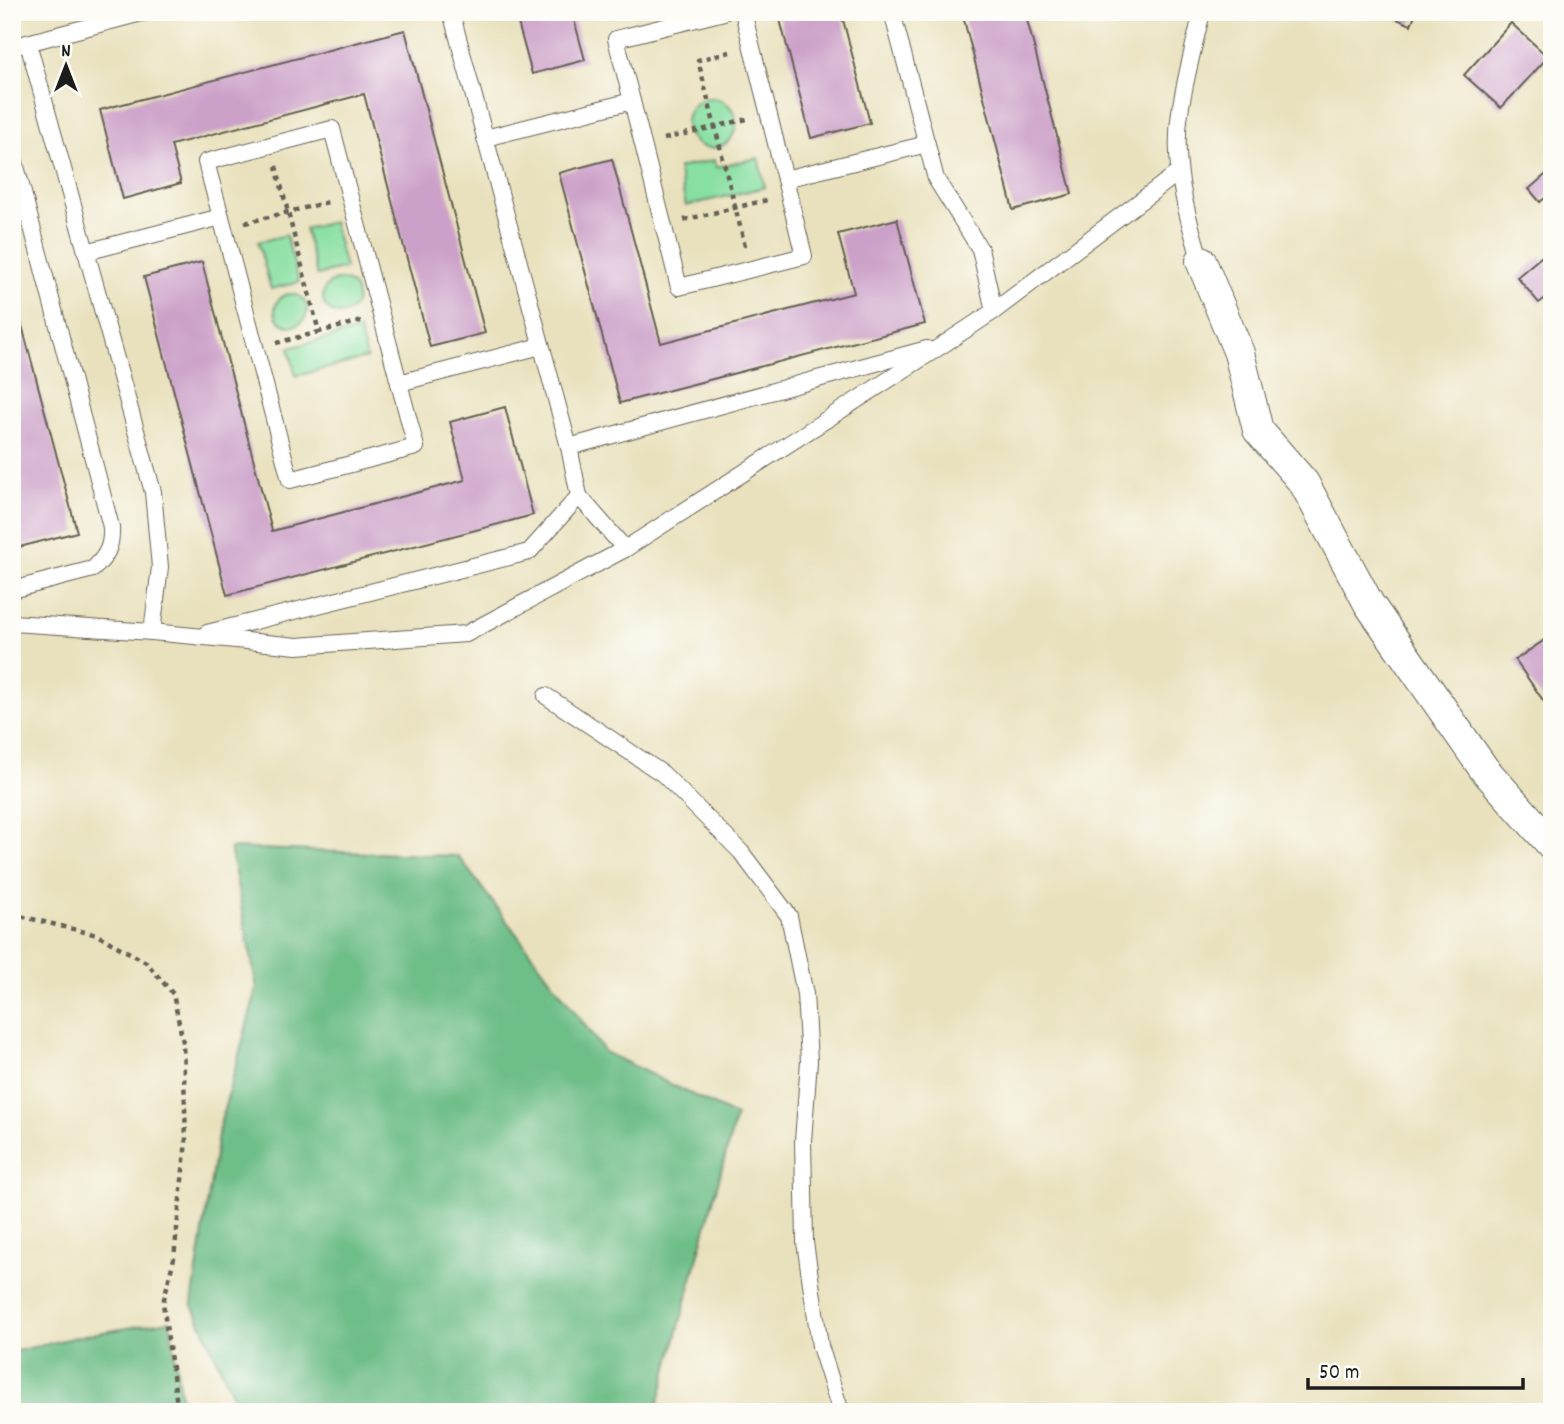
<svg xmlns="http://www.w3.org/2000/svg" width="1564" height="1424" font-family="Dekko,sans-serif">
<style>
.green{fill:#88dfa2;stroke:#527e5f;stroke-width:2}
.forest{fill:#6ebe88;stroke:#456d52;stroke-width:2}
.building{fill:#cca1c9}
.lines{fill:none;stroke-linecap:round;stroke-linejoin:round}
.service-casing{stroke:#646154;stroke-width:18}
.minor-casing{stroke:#646154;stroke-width:32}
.path{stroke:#646154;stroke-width:4.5;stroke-dasharray:5 5;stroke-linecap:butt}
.service{stroke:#fff;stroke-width:16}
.minor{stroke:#fff;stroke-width:30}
</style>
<rect width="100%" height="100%" fill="#fdfcf7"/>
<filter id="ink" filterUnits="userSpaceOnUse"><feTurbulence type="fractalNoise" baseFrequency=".0143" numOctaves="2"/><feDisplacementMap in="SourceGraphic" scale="14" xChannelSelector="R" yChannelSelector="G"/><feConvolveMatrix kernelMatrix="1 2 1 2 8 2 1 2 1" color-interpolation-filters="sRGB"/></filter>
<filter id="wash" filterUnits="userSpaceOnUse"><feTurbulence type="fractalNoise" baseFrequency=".00686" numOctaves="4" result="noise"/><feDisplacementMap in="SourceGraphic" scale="28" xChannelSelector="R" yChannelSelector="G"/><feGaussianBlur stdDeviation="1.57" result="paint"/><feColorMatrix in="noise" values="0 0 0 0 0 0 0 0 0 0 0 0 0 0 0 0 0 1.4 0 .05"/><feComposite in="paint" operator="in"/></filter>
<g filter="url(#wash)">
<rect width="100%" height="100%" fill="#e9e1bd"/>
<g class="green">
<circle cx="711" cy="123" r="25"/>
<path d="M758,158L765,187L686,206L678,168L714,160L716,167Z"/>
<path d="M333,222L345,268L317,275L305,229Z"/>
<path d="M286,235L299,282L271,289L258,242Z"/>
<circle cx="340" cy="297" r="17"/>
<circle cx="291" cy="310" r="16"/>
<path d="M359,330L367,358L296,376L289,348Z"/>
</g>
<g class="forest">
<path d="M230,848L458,856L605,1052L736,1116L656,1412H240L192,1303L219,1128L257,988Z"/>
<path d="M170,1321L183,1412H12V1352L85,1335Z"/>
</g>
<g id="blocks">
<g class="building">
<path d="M515,12H572L585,60L532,74Z"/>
<path d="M778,12H841L870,123L811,138Z"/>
<path d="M962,12H1025L1072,194L1013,210Z"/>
<path d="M1380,12H1416L1411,25Z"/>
<path d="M1511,23L1548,57L1501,108L1464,75Z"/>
<path d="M405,30L485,333L430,347L364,94L171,145L181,183L123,199L100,110Z"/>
<path d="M612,159L661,343L854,293L838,234L897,219L925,324L620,403L559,173Z"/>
<path d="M1552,169V192L1540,202L1529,189Z"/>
<path d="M1541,257L1552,270V293L1539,303L1517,277Z"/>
<path d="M202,262L272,531L465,480L450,422L505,407L533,515L227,595L144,277Z"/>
<path d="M12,288L77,532L12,549Z"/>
<path d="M1552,635V713L1515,660Z"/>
</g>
</g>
</g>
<g filter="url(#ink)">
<use href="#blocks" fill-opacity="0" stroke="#646154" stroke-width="2"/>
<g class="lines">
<g class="service-casing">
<g id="service">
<path d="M743,12L785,179"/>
<path d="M892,12L936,179L980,249L994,311"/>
<path d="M28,43L153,492L160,567L152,632"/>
<path d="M12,47L145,12"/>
<path d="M632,101L616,39L724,12"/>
<path d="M485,138L632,101L679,287L804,256L785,179L927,144"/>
<path d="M12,151L111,527C112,546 107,556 93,569L12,590"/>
<path d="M221,217L206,162L332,129L399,383"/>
<path d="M86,252L221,217L290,480L416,447L399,383L541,346"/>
<path d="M1201,261C1186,214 1172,162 1180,112C1185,79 1194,45 1202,12"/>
<path d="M569,447L927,349"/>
<path d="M579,496L625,549"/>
<path d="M12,623L152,632L297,646L466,634L625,549L944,344L994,311L1179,172"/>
<path d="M207,633L529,552L579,496L569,447L451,12"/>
<path d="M546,696L663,774L741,852L789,916L805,994L809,1061L803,1141L805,1242L820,1346L841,1412"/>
</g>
</g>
<g class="minor-casing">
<path id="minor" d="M1201,261L1239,353L1258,430L1304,483L1369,604L1484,769L1552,845"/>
</g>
<g class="path">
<path d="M730,52L698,60L746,250"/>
<path d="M664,139L747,119"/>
<path d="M276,166L319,332L361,321"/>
<path d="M684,220L767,200"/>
<path d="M245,223L328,202"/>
<path d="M276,343L319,332"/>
<path d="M12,914L97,935L146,962L173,994L183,1042L186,1141L174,1258L163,1303L178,1412"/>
</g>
<use href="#service" class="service"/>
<use href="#minor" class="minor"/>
</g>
</g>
<rect width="1564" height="1424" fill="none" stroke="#fdfcf7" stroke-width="42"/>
<g transform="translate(66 66)" stroke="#fdfcf7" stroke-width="5" paint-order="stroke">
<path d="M0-5L12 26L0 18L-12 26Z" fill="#1c1c1c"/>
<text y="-10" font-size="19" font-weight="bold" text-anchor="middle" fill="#1c1c1c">N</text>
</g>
<path d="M1308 1378v10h215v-10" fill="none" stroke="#1c1c1c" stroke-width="3.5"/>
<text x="1319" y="1378" font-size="21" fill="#1c1c1c" stroke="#fdfcf7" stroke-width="5" paint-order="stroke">50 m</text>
</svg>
